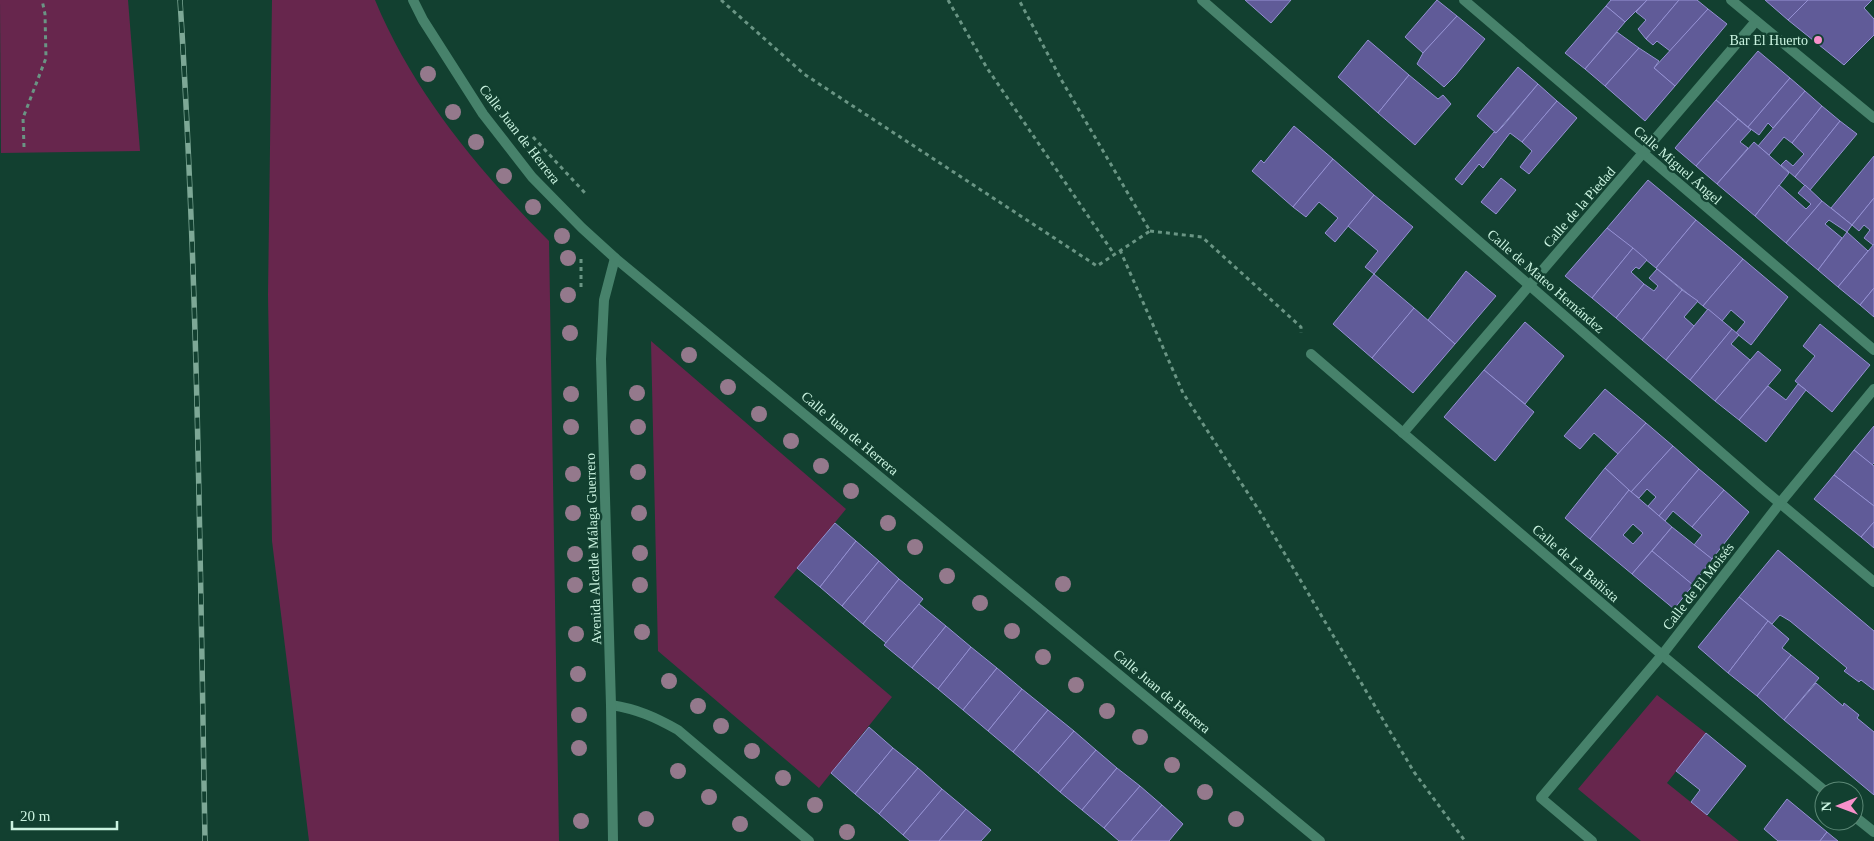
<svg xmlns="http://www.w3.org/2000/svg" width="1874" height="841" font-family="'Times New Roman',serif">
<style>
.green{fill:#67264d}
.building{fill:#605b98;stroke:#9591d3;fill-rule:evenodd}
.lines{fill:none;stroke-linecap:round;stroke-linejoin:round}
.path{stroke:#6a9584;stroke-width:3;stroke-dasharray:4 4;stroke-linecap:butt}
.street{stroke:#47826b;stroke-width:10}
.rail-casing{stroke:#7da896;stroke-width:5.5}
.rail{stroke:#124030;stroke-width:4;stroke-dasharray:11;stroke-linecap:butt}
.tree{fill:#94798c}
.poi-dot{fill:#f890ca;stroke:#124030;stroke-width:2}
.labels{text-anchor:middle;stroke-width:5;stroke-linejoin:round;paint-order:stroke}
.poi-label{font-size:14px;fill:#caf3e0;stroke:#124030;text-anchor:end}
.street-label{font-size:14px;fill:#caf3e0;stroke:#124030}
</style>
<rect width="100%" height="100%" fill="#124030"/>
<g class="green">
<path d="M0,0H128L140,151L1,153Z"/>
<path d="M272,0H375C413,92 479,171 549,241L559,841H309L272,541L268,295Z"/>
<path d="M651,341L846,509L774,597L892,697L819,788L658,651Z"/>
<path d="M1657,695L1706,733L1667,783L1739,841H1641L1578,789Z"/>
</g>
<g class="building">
<path d="M1245,0H1291L1271,23Z"/>
<path d="M1437,0L1457,16L1423,53L1405,37Z"/>
<path d="M1611,0H1647L1625,22L1606,6Z"/>
<path d="M1647,0H1679L1646,39L1638,29L1646,20L1636,12Z"/>
<path d="M1679,0H1697L1708,9L1670,51L1657,41L1653,45L1646,39Z"/>
<path d="M1765,0H1808L1788,20Z"/>
<path d="M1808,0H1872L1864,8L1874,19V35L1844,65L1788,20Z"/>
<path d="M1606,6L1625,22L1585,69L1565,53Z"/>
<path d="M1708,9L1727,24L1675,86L1654,68Z"/>
<path d="M1457,16L1485,39L1455,76L1444,87L1417,64L1423,53Z"/>
<path d="M1617,32L1639,48L1605,86L1585,69Z"/>
<path d="M1368,40L1409,75L1378,113L1338,77Z"/>
<path d="M1639,48L1659,61L1654,68L1675,86L1645,121L1605,86Z"/>
<path d="M1758,51L1790,78L1748,127L1716,100Z"/>
<path d="M1518,67L1538,84L1496,133L1477,116Z"/>
<path d="M1409,75L1438,99L1443,95L1451,104L1415,145L1378,113Z"/>
<path d="M1790,78L1805,91L1773,128L1768,123L1759,135L1748,127Z"/>
<path d="M1538,84L1557,101L1522,142L1510,133L1483,168L1479,164L1462,185L1455,179L1494,132L1496,133L1503,126Z"/>
<path d="M1805,91L1822,106L1792,143L1784,137L1769,155L1758,146Z"/>
<path d="M1716,100L1738,119L1696,166L1675,148Z"/>
<path d="M1557,101L1577,118L1529,174L1520,167L1532,151L1522,142Z"/>
<path d="M1822,106L1840,121L1795,177L1781,165L1786,160L1793,166L1804,154L1792,143Z"/>
<path d="M1738,119L1751,130L1740,142L1748,148L1717,184L1696,166Z"/>
<path d="M1840,121L1857,134L1810,190L1795,177Z"/>
<path d="M1294,126L1333,159L1293,207L1252,171L1261,160L1264,163Z"/>
<path d="M1754,142L1789,173L1755,216L1717,184Z"/>
<path d="M1874,156V198L1852,225L1831,208Z"/>
<path d="M1333,159L1374,195L1335,242L1325,233L1338,218L1319,202L1306,217L1293,207Z"/>
<path d="M1501,178L1516,190L1496,214L1481,202Z"/>
<path d="M1648,180L1696,220L1656,268L1607,228Z"/>
<path d="M1779,185L1806,209L1811,204L1798,193L1805,185L1822,201L1786,243L1755,216Z"/>
<path d="M1374,195L1413,227L1374,274L1365,267L1378,251L1348,226Z"/>
<path d="M1874,198V244L1873,245L1864,238L1870,230L1864,225L1859,231L1852,225Z"/>
<path d="M1822,201L1852,225L1847,232L1829,220L1825,224L1842,238L1818,270L1786,243Z"/>
<path d="M1696,220L1743,259L1703,306L1656,268Z"/>
<path d="M1607,228L1633,248L1592,298L1565,276Z"/>
<path d="M1847,232L1868,251L1838,287L1818,270Z"/>
<path d="M1874,244V288L1860,305L1838,287Z"/>
<path d="M1633,248L1647,260L1639,269L1636,267L1631,272L1644,284L1616,318L1592,298Z"/>
<path d="M1743,259L1788,297L1751,345L1736,333L1745,322L1731,310L1722,321L1703,306Z"/>
<path d="M1657,269L1682,290L1642,340L1616,318L1644,284L1654,291L1658,286L1649,278Z"/>
<path d="M1466,271L1496,296L1455,344L1428,320Z"/>
<path d="M1374,274L1414,308L1372,358L1333,324Z"/>
<path d="M1874,288V317L1860,305Z"/>
<path d="M1682,290L1698,301L1684,317L1694,326L1666,360L1642,340Z"/>
<path d="M1414,308L1455,344L1413,393L1372,358Z"/>
<path d="M1708,309L1732,329L1690,380L1666,360Z"/>
<path d="M1525,322L1564,356L1525,404L1484,370Z"/>
<path d="M1820,324L1870,365L1832,412L1795,381L1815,356L1803,346Z"/>
<path d="M1732,329L1739,335L1731,344L1750,360L1715,401L1690,380Z"/>
<path d="M1758,351L1781,370L1739,420L1715,401Z"/>
<path d="M1484,370L1534,412L1495,461L1444,417Z"/>
<path d="M1798,384L1806,390L1766,442L1739,420L1768,386L1786,400Z"/>
<path d="M1605,389L1646,423L1618,454L1594,433L1580,449L1564,436Z"/>
<path d="M1646,423L1673,446L1631,492L1605,468Z"/>
<path d="M1874,426V463L1872,465L1854,450Z"/>
<path d="M1673,446L1699,469L1659,516L1648,506L1656,497L1647,489L1639,498L1631,492Z"/>
<path d="M1854,450L1874,466V506L1834,475Z"/>
<path d="M1605,468L1629,490L1590,539L1565,518Z"/>
<path d="M1699,469L1724,490L1692,527L1673,511L1665,521L1659,516Z"/>
<path d="M1834,475L1874,506V522L1861,537L1814,499Z"/>
<path d="M1629,490L1672,527L1632,574L1590,539ZM1633,524L1643,533L1633,544L1623,535Z"/>
<path d="M1724,490L1749,512L1712,559L1694,545L1702,535L1692,527Z"/>
<path d="M1874,522V548L1861,537Z"/>
<path d="M835,523L856,541L820,587L797,568Z"/>
<path d="M1672,527L1712,559L1693,585L1652,551Z"/>
<path d="M856,541L879,561L842,606L820,587Z"/>
<path d="M1778,550L1874,631V690L1861,680L1859,682L1844,671L1847,668L1790,621L1780,615L1772,624L1739,597Z"/>
<path d="M1652,551L1693,585L1674,609L1632,574Z"/>
<path d="M879,561L899,579L863,624L842,606Z"/>
<path d="M899,579L923,599L886,643L863,624Z"/>
<path d="M1739,597L1768,621L1728,673L1698,647Z"/>
<path d="M919,604L946,626L912,668L884,645Z"/>
<path d="M1768,621L1789,639L1782,648L1791,655L1757,696L1728,673Z"/>
<path d="M946,626L971,647L938,689L912,668Z"/>
<path d="M971,647L997,668L963,710L938,689Z"/>
<path d="M1791,655L1819,678L1784,720L1757,696Z"/>
<path d="M997,668L1022,689L988,731L963,710Z"/>
<path d="M1816,683L1843,706L1844,703L1859,715L1857,718L1874,732V795L1784,720Z"/>
<path d="M1022,689L1048,710L1013,752L988,731Z"/>
<path d="M1048,710L1074,731L1038,773L1013,752Z"/>
<path d="M869,727L893,748L855,794L831,773Z"/>
<path d="M1074,731L1096,750L1060,792L1038,773Z"/>
<path d="M1706,733L1746,766L1707,815L1691,802L1700,790L1676,771Z"/>
<path d="M893,748L918,768L879,814L855,794Z"/>
<path d="M1096,750L1117,768L1082,810L1060,792Z"/>
<path d="M918,768L942,789L903,835L879,814Z"/>
<path d="M1117,768L1140,786L1104,828L1082,810Z"/>
<path d="M1140,786L1162,805L1131,841H1119L1104,828Z"/>
<path d="M942,789L966,809L939,841H910L903,835Z"/>
<path d="M1787,799L1827,832L1820,841H1778L1764,829Z"/>
<path d="M1162,805L1183,824L1169,841H1131Z"/>
<path d="M966,809L991,830L981,841H939Z"/>
<path d="M1827,832L1833,837L1838,841H1820Z"/>
</g>
<g class="lines">
<g class="path">
<path d="M721,0L804,74L1097,266L1150,231L1062,81L1019,0"/>
<path d="M948,0L987,68L1114,254"/>
<path d="M533,137L585,193L584,196"/>
<path d="M24,147L23,118L46,58L45,14L42,0"/>
<path d="M1150,231L1202,237L1301,327V333"/>
<path d="M1120,250L1183,393L1260,512L1414,772L1465,841"/>
<path d="M581,259V290"/>
</g>
<g class="street">
<path d="M413,0L423,20L483,114L532,177L582,228L615,258L1320,841"/>
<path d="M1202,0L1763,489L1874,582"/>
<path d="M1464,0L1874,350"/>
<path d="M1731,0L1874,118"/>
<path d="M1311,354L1662,655L1825,791"/>
<path d="M1403,433L1756,21"/>
<path d="M611,705C637,709 655,717 678,730L809,841"/>
<path d="M1854,816L1874,832"/>
<path d="M613,841L611,705L601,359L604,300L615,258"/>
<path d="M1592,841L1541,798L1662,655L1780,503L1874,389"/>
</g>
<g class="rail-casing">
<path id="rail" d="M180,0C198,280 200,561 205,841"/>
</g>
<use href="#rail" class="rail"/>
</g>
<g class="tree">
<circle cx="428" cy="74" r="8"/>
<circle cx="453" cy="112" r="8"/>
<circle cx="476" cy="142" r="8"/>
<circle cx="504" cy="176" r="8"/>
<circle cx="533" cy="207" r="8"/>
<circle cx="562" cy="236" r="8"/>
<circle cx="568" cy="258" r="8"/>
<circle cx="568" cy="295" r="8"/>
<circle cx="570" cy="333" r="8"/>
<circle cx="689" cy="355" r="8"/>
<circle cx="728" cy="387" r="8"/>
<circle cx="637" cy="393" r="8"/>
<circle cx="571" cy="394" r="8"/>
<circle cx="759" cy="414" r="8"/>
<circle cx="571" cy="427" r="8"/>
<circle cx="638" cy="427" r="8"/>
<circle cx="791" cy="441" r="8"/>
<circle cx="821" cy="466" r="8"/>
<circle cx="638" cy="472" r="8"/>
<circle cx="573" cy="474" r="8"/>
<circle cx="851" cy="491" r="8"/>
<circle cx="573" cy="513" r="8"/>
<circle cx="639" cy="513" r="8"/>
<circle cx="888" cy="523" r="8"/>
<circle cx="915" cy="547" r="8"/>
<circle cx="640" cy="553" r="8"/>
<circle cx="575" cy="554" r="8"/>
<circle cx="947" cy="576" r="8"/>
<circle cx="1063" cy="584" r="8"/>
<circle cx="575" cy="585" r="8"/>
<circle cx="640" cy="585" r="8"/>
<circle cx="980" cy="603" r="8"/>
<circle cx="1012" cy="631" r="8"/>
<circle cx="642" cy="632" r="8"/>
<circle cx="576" cy="634" r="8"/>
<circle cx="1043" cy="657" r="8"/>
<circle cx="578" cy="674" r="8"/>
<circle cx="669" cy="681" r="8"/>
<circle cx="1076" cy="685" r="8"/>
<circle cx="698" cy="706" r="8"/>
<circle cx="1107" cy="711" r="8"/>
<circle cx="579" cy="715" r="8"/>
<circle cx="721" cy="726" r="8"/>
<circle cx="1140" cy="737" r="8"/>
<circle cx="579" cy="748" r="8"/>
<circle cx="752" cy="751" r="8"/>
<circle cx="1172" cy="765" r="8"/>
<circle cx="678" cy="771" r="8"/>
<circle cx="783" cy="778" r="8"/>
<circle cx="1205" cy="792" r="8"/>
<circle cx="709" cy="797" r="8"/>
<circle cx="815" cy="805" r="8"/>
<circle cx="646" cy="819" r="8"/>
<circle cx="1236" cy="819" r="8"/>
<circle cx="581" cy="821" r="8"/>
<circle cx="740" cy="824" r="8"/>
<circle cx="847" cy="832" r="8"/>
</g>
<circle class="poi-dot" cx="1818" cy="40" r="5"/>
<g class="labels">
<g class="poi-label">
<text x="1808" y="45">Bar El Huerto</text>
</g>
<g class="street-label">
<text transform="translate(520 134) rotate(52)" y="5">Calle Juan de Herrera</text>
<text transform="translate(1678 165) rotate(41)" y="5">Calle Miguel Ángel</text>
<text transform="translate(1579 207) rotate(-49)" y="5">Calle de la Piedad</text>
<text transform="translate(1546 281) rotate(41)" y="5">Calle de Mateo Hernández</text>
<text transform="translate(850 433) rotate(40)" y="5">Calle Juan de Herrera</text>
<text transform="translate(593 549) rotate(-92)" y="5">Avenida Alcalde Málaga Guerrero</text>
<text transform="translate(1576 563) rotate(41)" y="5">Calle de La Bañista</text>
<text transform="translate(1698 586) rotate(-52)" y="5">Calle de El Moisés</text>
<text transform="translate(1162 691) rotate(40)" y="5">Calle Juan de Herrera</text>
</g>
</g>
<g transform="translate(1839 806) rotate(269)"><circle r="24" fill="#124030" stroke="#5c8876"/>
<path d="M0-4L9 19L0 12L-9 19Z" fill="#f890ca"/>
<text y="-8" font-size="14" font-weight="bold" text-anchor="middle" fill="#caf3e0">N</text>
</g>
<path d="M12 821v8h105v-8" fill="none" stroke="#caf3e0" stroke-width="2.5"/>
<text x="20" y="821" font-size="15" fill="#caf3e0" stroke="#124030" stroke-width="4" paint-order="stroke">20 m</text>
</svg>
